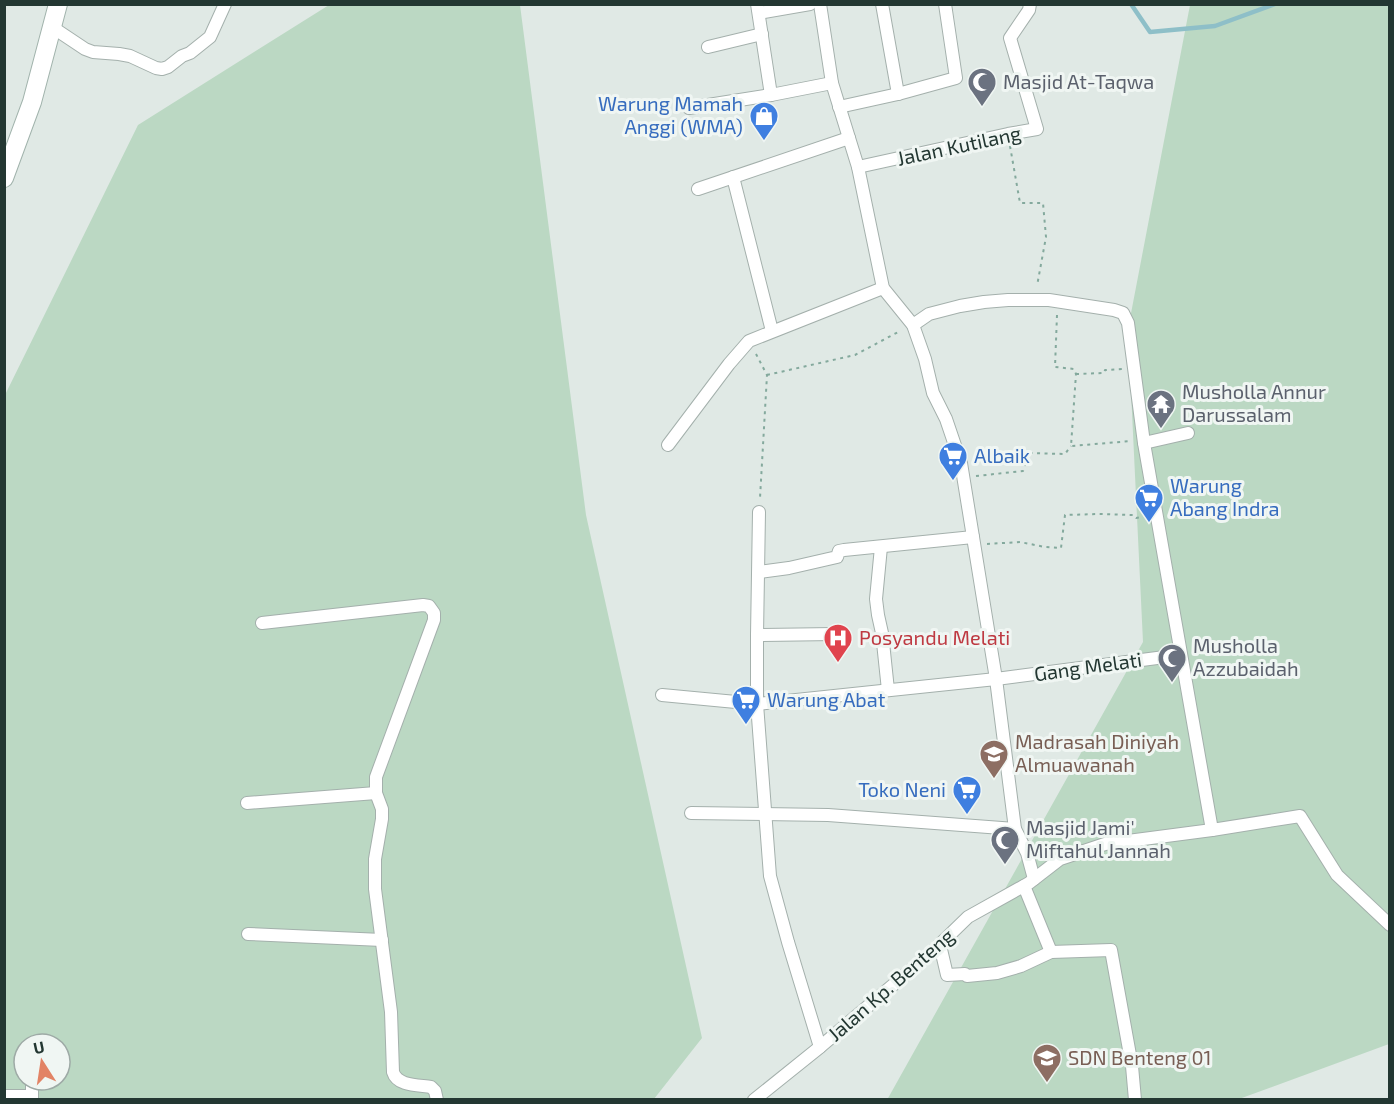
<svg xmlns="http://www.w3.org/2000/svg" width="1394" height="1104" font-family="'Exo 2',sans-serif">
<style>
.green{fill:#bbd8c3;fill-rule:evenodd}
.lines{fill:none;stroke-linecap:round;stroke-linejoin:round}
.stream{stroke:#8ebfc8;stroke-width:4.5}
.minor-casing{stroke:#a4b0ac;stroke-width:14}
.secondary-casing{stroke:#a1b3ac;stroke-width:20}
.path{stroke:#84a99d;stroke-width:2;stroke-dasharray:3 4.5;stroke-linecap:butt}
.minor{stroke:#fff;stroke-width:12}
.secondary{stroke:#fff;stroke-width:18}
.labels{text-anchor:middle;stroke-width:6;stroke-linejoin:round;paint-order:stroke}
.worship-label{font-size:20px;fill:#5b616d;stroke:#f0f6f3;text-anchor:start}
.shop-label{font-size:20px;fill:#366cbe;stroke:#f0f6f3;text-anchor:start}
.street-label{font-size:20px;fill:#233732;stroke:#f0f6f3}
.health-label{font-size:20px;fill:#be3a42;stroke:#f0f6f3;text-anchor:start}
.education-label{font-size:20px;fill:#785e54;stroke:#f0f6f3;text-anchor:start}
</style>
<rect width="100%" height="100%" fill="#e0e9e5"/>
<g class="green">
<path d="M329,5H520L586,515L702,1038L654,1099H5L4,397L138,125ZM24,1044H60V1080H24Z"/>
<path d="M1190,5H1389V1044L1239,1099L887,1100L1143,642L1128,329Z"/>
</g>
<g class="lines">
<path class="stream" d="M1131,4L1150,32L1215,26L1275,4"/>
<g class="minor-casing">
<g id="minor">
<path d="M757,4L771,95"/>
<path d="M820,4L832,83L858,167L883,288L913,325L925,359L933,393L946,419L961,463L996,679L1015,829L1027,853L1034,879"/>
<path d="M882,4L898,94"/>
<path d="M759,13L810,4"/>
<path d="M52,27L85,49L93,52L119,54L130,56L156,68L162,69L168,67L182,56L190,53L210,37L225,4"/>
<path d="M708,47L762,34"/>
<path d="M839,107L898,94L956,78L945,4"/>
<path d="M689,108L771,95L832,83"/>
<path d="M858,167L1008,134L1037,129L1010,38L1029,10L1030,4"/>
<path d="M733,177L772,331"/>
<path d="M698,189L849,138"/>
<path d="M913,325L929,314L960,306L984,302L1008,300H1049L1114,310L1123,313L1128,323L1144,443L1212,830"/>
<path d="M1144,443L1188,433"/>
<path d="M668,445L729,364L749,341L883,288"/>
<path d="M759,512L757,635V704L770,876L788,942L820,1047"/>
<path d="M881,547L876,599L878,615L882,633L888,690"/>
<path d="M759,572L789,568L837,557L839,551L844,550L973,537"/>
<path d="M262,623L423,605L429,606L434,613V620L376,777V793L382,809V819L375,859V889L391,1012L393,1072C397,1086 418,1085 431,1087L435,1091L437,1100"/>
<path d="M757,635L835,634"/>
<path d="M662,695L757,704L996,679L1180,655"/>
<path d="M247,803L376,793"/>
<path d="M691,813L828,815L1015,829"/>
<path d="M1024,886L1051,952"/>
<path d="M248,934L382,940"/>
<path d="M940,945L947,975L965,974L967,976L997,973L1021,966L1051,952L1111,950L1132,1066L1135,1100"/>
<path d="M32,1080V1100"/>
<path d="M4,1096H32"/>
<path d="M754,1100L820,1047L932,952L968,917L1029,883L1060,859L1105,844L1212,830L1300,816L1337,875L1390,925"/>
</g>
</g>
<g class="secondary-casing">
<path id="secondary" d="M4,178L32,102L58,4"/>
</g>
<g class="path">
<path d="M1010,146L1020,203H1043L1046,237L1037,286"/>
<path d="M1057,315L1055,367L1074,369L1076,374L1071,446L1132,441"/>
<path d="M756,354L767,375L760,498"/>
<path d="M1076,374L1104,373L1105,370L1123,369"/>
<path d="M767,375L855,355L900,331"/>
<path d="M976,476L1023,471L1028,453L1065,454L1071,446"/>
<path d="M987,544L1020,542L1045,547L1061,548L1065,515L1099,514L1133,515L1136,518L1143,517"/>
</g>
<use href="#minor" class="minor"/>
<use href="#secondary" class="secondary"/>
</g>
<defs>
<g id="mosque-pin" transform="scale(1.5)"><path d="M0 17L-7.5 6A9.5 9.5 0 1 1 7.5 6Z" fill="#6b7280" stroke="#f0f6f3"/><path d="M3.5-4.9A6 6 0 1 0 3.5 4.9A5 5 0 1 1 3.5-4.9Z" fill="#fff"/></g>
<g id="shop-pin" transform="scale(1.5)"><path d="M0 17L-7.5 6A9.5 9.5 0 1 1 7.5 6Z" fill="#3f7fe0" stroke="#f0f6f3"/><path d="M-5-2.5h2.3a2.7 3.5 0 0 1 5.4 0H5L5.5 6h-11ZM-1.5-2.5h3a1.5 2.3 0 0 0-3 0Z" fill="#fff"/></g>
<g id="temple-pin" transform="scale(1.5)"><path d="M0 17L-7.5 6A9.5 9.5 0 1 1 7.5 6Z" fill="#6b7280" stroke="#f0f6f3"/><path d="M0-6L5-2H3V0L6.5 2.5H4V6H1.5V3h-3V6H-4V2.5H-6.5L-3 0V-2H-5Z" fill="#fff"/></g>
<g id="supermarket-pin" transform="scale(1.5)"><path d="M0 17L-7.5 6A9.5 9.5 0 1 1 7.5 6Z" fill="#3f7fe0" stroke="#f0f6f3"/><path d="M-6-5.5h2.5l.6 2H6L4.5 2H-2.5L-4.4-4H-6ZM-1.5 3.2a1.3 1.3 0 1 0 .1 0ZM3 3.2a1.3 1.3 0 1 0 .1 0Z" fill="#fff"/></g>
<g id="hospital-pin" transform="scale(1.5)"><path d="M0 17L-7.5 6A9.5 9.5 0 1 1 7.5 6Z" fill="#e0444e" stroke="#f0f6f3"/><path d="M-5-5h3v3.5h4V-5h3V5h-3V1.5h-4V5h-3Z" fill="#fff"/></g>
<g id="school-pin" transform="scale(1.5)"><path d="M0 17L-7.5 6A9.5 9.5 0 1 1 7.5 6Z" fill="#8d6e63" stroke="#f0f6f3"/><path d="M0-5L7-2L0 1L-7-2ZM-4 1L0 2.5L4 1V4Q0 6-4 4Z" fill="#fff"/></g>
</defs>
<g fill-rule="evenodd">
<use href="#mosque-pin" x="982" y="82"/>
<use href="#shop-pin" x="764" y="116"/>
<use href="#temple-pin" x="1161" y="404"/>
<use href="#supermarket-pin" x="953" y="456"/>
<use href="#supermarket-pin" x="1149" y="498"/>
<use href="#hospital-pin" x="838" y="638"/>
<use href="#mosque-pin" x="1172" y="658"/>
<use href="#supermarket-pin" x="746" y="700"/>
<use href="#school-pin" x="994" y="754"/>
<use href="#supermarket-pin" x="967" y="790"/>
<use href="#mosque-pin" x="1005" y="840"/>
<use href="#school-pin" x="1047" y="1058"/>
</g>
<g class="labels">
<g class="worship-label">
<text x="1003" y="89">Masjid At-Taqwa</text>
<text x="1182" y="399">Musholla Annur<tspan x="1182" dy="23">Darussalam</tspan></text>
<text x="1193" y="653">Musholla<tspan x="1193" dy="23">Azzubaidah</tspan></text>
<text x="1026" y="835">Masjid Jami'<tspan x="1026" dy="23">Miftahul Jannah</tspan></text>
</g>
<g class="shop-label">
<text x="743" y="111" text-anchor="end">Warung Mamah<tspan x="743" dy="23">Anggi (WMA)</tspan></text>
<text x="974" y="463">Albaik</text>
<text x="1170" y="493">Warung<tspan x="1170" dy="23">Abang Indra</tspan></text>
<text x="767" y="707">Warung Abat</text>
<text x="946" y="797" text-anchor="end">Toko Neni</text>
</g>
<g class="street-label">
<text transform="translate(959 146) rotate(-12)" y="7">Jalan Kutilang</text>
<text transform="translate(1088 667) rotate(-8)" y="7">Gang Melati</text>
<text transform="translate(891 985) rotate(-41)" y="7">Jalan Kp. Benteng</text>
</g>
<g class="health-label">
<text x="859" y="645">Posyandu Melati</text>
</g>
<g class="education-label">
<text x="1015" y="749">Madrasah Diniyah<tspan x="1015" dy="23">Almuawanah</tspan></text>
<text x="1068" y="1065">SDN Benteng 01</text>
</g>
</g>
<rect width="1394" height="1104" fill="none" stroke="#233732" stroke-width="12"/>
<g transform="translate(42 1062) rotate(348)"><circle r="28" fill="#f0f6f3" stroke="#9eaaa6" stroke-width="1.5"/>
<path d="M0-4.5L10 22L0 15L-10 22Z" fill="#e28365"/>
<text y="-9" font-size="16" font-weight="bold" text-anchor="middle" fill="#233732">U</text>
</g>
</svg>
